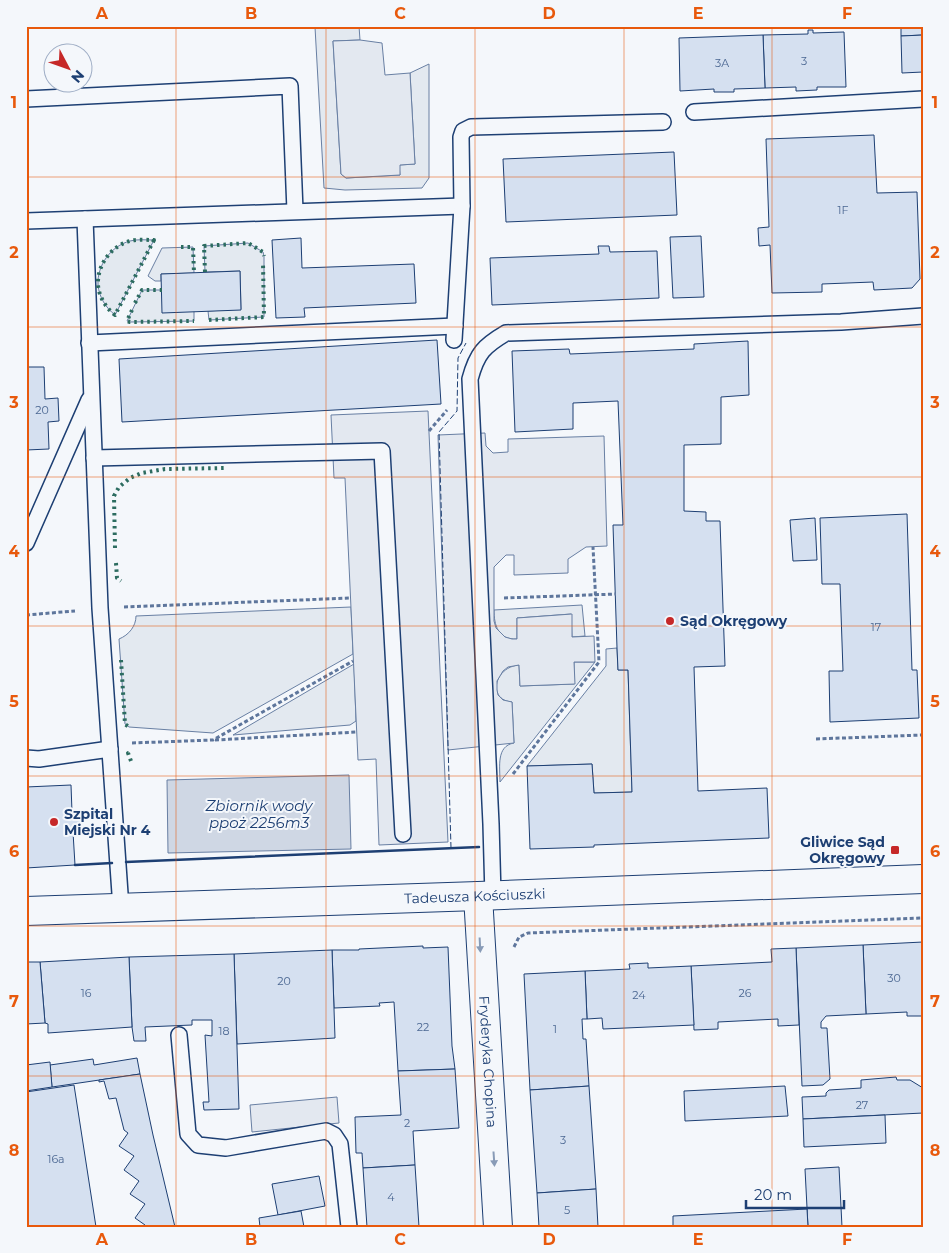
<svg xmlns="http://www.w3.org/2000/svg" width="949" height="1253" font-family="Montserrat,sans-serif">
<style>
.green{fill:#e3e9f0;stroke:#687fa3}
.parking{fill:#e3e8f0;stroke:#687fa3}
.water{fill:#cfd7e4;stroke:#687fa3}
.building{fill:#d5e0f0;stroke:#1d3f73}
.lines{fill:none;stroke-linecap:round;stroke-linejoin:round}
.lane-casing{stroke:#1d3f73;stroke-width:18}
.street-casing{stroke:#1d3f73;stroke-width:30}
.secondary-casing{stroke:#1d3f73;stroke-width:30}
.path{stroke:#5e769c;stroke-width:3;stroke-dasharray:4 2.5;stroke-linecap:butt}
.lane{stroke:#f4f7fb;stroke-width:15}
.street{stroke:#f4f7fb;stroke-width:28}
.secondary{stroke:#f4f7fb;stroke-width:28}
.hedge{stroke:#2c6c60;stroke-width:4;stroke-dasharray:2.5 4;stroke-linecap:butt}
.fence{stroke:#1d3f73;stroke-width:1;stroke-dasharray:6 2.5;stroke-linecap:butt}
.wall{stroke:#1d3f73;stroke-width:2.5}
.oneway{fill:#889bb7}
.grid{fill:none;stroke:#e8590c;stroke-width:1;stroke-opacity:0.55}
.poi-dot{fill:#c62828;stroke:#f4f7fb;stroke-width:2}
.labels{text-anchor:middle;stroke-width:4;stroke-linejoin:round;paint-order:stroke}
.number-label{font-size:11px;fill:#4b6792}
.poi-label{font-size:14px;font-weight:bold;fill:#1d3f73;stroke:#f4f7fb;text-anchor:start}
.street-label{font-size:14px;fill:#1d3f73;stroke:#f4f7fb}
.water-label{font-size:15px;font-style:italic;fill:#1d3f73;stroke:#f4f7fb}
.neatline{fill:none;stroke:#e8590c;stroke-width:2}
.grid-label{font-size:16px;text-anchor:middle;font-weight:bold;fill:#e8590c}
</style>
<rect width="100%" height="100%" fill="#f4f7fb"/>
<g class="green">
<path d="M328,26H359L360,40L333,41L341,174L346,178L400,175L399,165L415,164L410,73L429,64V178L422,188L345,190L324,188L315,27Z"/>
<path d="M154,240L115,315C106,308 99,297 98,285C97,265 111,246 130,241C137,239 146,240 154,240Z"/>
<path d="M248,243L263,252L264,256V317L209,320L208,311L241,309L240,271L205,272L204,246Z"/>
<path d="M193,247L194,273L161,274V281H155L148,276L162,248Z"/>
<path d="M142,290H162L194,311V321L130,322L127,321Z"/>
<path d="M582,605L585,636L572,637L571,614L517,618V639C498,640 494,625 494,610Z"/>
<path d="M351,607L353,654L213,733L129,727L125,724L119,639C129,635 136,626 136,616Z"/>
<path d="M617,648L618,670H628L632,792L594,793L592,764L527,766L606,666V649Z"/>
<path d="M574,662H595L500,782C500,767 496,746 514,743L512,702C487,700 494,667 519,665L520,686L574,684Z"/>
<path d="M354,664L356,721L350,725L233,735Z"/>
</g>
<g class="parking">
<path d="M360,40L382,43L385,75L410,73L415,164L400,165V175L346,178L341,174L333,41Z"/>
<path d="M428,411L448,842L379,845L376,759L358,760L345,478H334L331,415Z"/>
<path d="M485,433L486,446L493,453L508,452V439L604,436L607,546L586,547L568,559V573L514,575V555H506L494,567V621L496,628L505,637L512,639H517V618L572,614V637L594,636L595,662H574L575,684L520,686L519,665L508,667L503,671L497,681V690L498,695L503,700L512,702L514,743L448,750L438,435Z"/>
<path d="M337,1097L339,1123L252,1132L250,1105Z"/>
</g>
<path class="water" d="M349,775L351,849L168,853L167,780Z"/>
<g class="building">
<path d="M901,26H923V35L901,36Z"/>
<path d="M808,30H813V33L844,32L846,87H817V90L796,91V87L765,88L763,35L808,34Z"/>
<path d="M763,35L765,88L734,89V92H714V89L680,91L679,38Z"/>
<path d="M923,35V72L902,73L901,36Z"/>
<path d="M874,135L877,193L917,192L920,279L912,288L874,290L873,282L822,284V292L772,293L770,245L759,246L758,228L769,227L766,139Z"/>
<path d="M674,152L677,215L506,222L503,159Z"/>
<path d="M701,236L704,297L673,298L670,237Z"/>
<path d="M301,238L302,268L414,264L416,303L304,308L305,317L276,318L272,240Z"/>
<path d="M598,246H609L610,252L657,251L659,298L492,305L490,258L599,254Z"/>
<path d="M240,271L241,310L162,313L161,274Z"/>
<path d="M437,340L441,404L122,422L119,359Z"/>
<path d="M748,341L749,395L721,397V444L684,445V511L706,512V521H720L725,666L694,667L698,791L767,788L769,838L594,845V847L530,849L527,766L592,764L594,793L632,792L628,670H618L617,648L613,525H623L618,401L573,403V429L515,432L512,351L569,349L570,354L694,349V344Z"/>
<path d="M26,367H44L45,399L58,398L59,421L48,422L49,449L26,450Z"/>
<path d="M907,514L912,670H917L919,718L830,722L829,671H843L840,584H822L820,518Z"/>
<path d="M815,518L817,560L793,561L790,520Z"/>
<path d="M71,785L72,812H80L81,832H73L75,865L26,868V787Z"/>
<path d="M923,942V1016H907V1012L866,1014L863,945Z"/>
<path d="M863,945L866,1014L826,1016L821,1022V1028H827L830,1079L823,1085L802,1086L796,948Z"/>
<path d="M423,946V948L448,947L452,1046L455,1069L398,1071L394,1002L379,1003L380,1006L334,1008L332,950H359V949Z"/>
<path d="M796,948L799,1025L778,1026V1019L718,1022V1029L694,1030L691,966L772,962L771,949Z"/>
<path d="M332,950L335,1038L237,1044L234,954Z"/>
<path d="M234,954L239,1109L204,1110L203,1102H209L205,1035L212,1036V1020H192V1025L145,1027L146,1041H134L132,1027L129,957Z"/>
<path d="M129,957L132,1027L48,1033V1024L45,1023L40,962Z"/>
<path d="M26,962H40L45,1023L26,1024Z"/>
<path d="M648,963V968L691,966L694,1025L603,1029L602,1018L587,1019L585,971L630,969L629,964Z"/>
<path d="M585,971L587,1019H582L583,1039H586L589,1086L530,1090L524,974Z"/>
<path d="M137,1058L140,1074L52,1087L50,1065L93,1059L94,1065Z"/>
<path d="M50,1062L52,1087L26,1091V1065Z"/>
<path d="M455,1069L459,1128L413,1131L415,1165L363,1168L362,1153H356L355,1117L401,1115L398,1071Z"/>
<path d="M140,1074L153,1135L175,1227H146L145,1225L135,1218L145,1204L130,1194L139,1181L124,1170L134,1156L119,1146L128,1133L124,1130L116,1098L109,1099L104,1081L99,1082V1080Z"/>
<path d="M896,1077L897,1080H910L923,1088V1113L803,1119L802,1097L826,1096V1093L829,1090L861,1088V1080Z"/>
<path d="M74,1085L96,1227H26V1092Z"/>
<path d="M589,1086L596,1189L537,1193L530,1090Z"/>
<path d="M785,1086L788,1116L685,1121L684,1091Z"/>
<path d="M885,1115L886,1143L804,1147L803,1119Z"/>
<path d="M415,1165L419,1227H367L363,1168Z"/>
<path d="M839,1167L842,1227H808L805,1169Z"/>
<path d="M319,1176L325,1206L278,1215L272,1184Z"/>
<path d="M596,1189L598,1227H539L537,1193Z"/>
<path d="M807,1209L808,1227H673V1216Z"/>
<path d="M301,1211L304,1227H260L259,1218Z"/>
</g>
<g class="lines">
<g class="lane-casing">
<g id="lane">
<path d="M26,99L290,86L295,211"/>
<path d="M694,112L923,99"/>
<path d="M85,219L100,608L121,908"/>
<path d="M26,221L462,206"/>
<path d="M454,340L462,206L461,137L463,131L471,127L663,122"/>
<path d="M89,343L455,326"/>
<path d="M94,458L382,451L403,834"/>
<path d="M26,543L89,400"/>
<path d="M26,758L39,759L110,749"/>
<path d="M493,896L491,824L470,379C477,353 484,346 506,333L841,322L923,316"/>
<path d="M179,1035L188,1134L198,1145L226,1148L326,1131L334,1135L340,1144L349,1227"/>
</g>
</g>
<g class="street-casing">
<g id="street">
<path id="s1" d="M478,896L498,1227"/>
</g>
</g>
<g class="secondary-casing">
<g id="secondary">
<path id="s2" d="M26,911L478,896L923,879"/>
</g>
</g>
<g class="path">
<path d="M429,431L447,410"/>
<path d="M504,598L616,594"/>
<path d="M124,607L351,598"/>
<path d="M26,615L75,611"/>
<path d="M816,739L923,735"/>
<path d="M215,740L357,732"/>
<path d="M132,743L213,740L353,661"/>
<path d="M513,774L599,662L593,547"/>
<path d="M514,947L519,937L528,933L923,918"/>
</g>
<use href="#lane" class="lane"/>
<use href="#street" class="street"/>
<use href="#secondary" class="secondary"/>
<g class="hedge">
<path d="M154,240L115,315C106,308 99,297 98,285C97,265 111,246 130,241C137,239 146,240 154,240Z"/>
<path d="M181,247H193L194,273"/>
<path d="M205,272L204,246L248,243L263,252L264,256"/>
<path d="M135,303L142,290H162"/>
<path d="M132,310L127,321L130,322L194,321"/>
<path d="M209,320L264,317L263,263"/>
<path d="M115,548L114,496L119,487L130,478L142,473L165,469L227,468"/>
<path d="M116,563L117,578L121,581"/>
<path d="M121,660L125,724L129,727"/>
<path d="M131,761L128,753H132"/>
</g>
<path class="fence" d="M451,848L439,432L457,411L458,358L466,343"/>
<g class="wall">
<path d="M126,862L479,847"/>
<path d="M75,865L112,863"/>
</g>
</g>
<defs><path id="oneway-solid" d="M-6-.8H1V-3.2L6.5 0L1 3.2V.8H-6Z" transform="scale(1.25)"/></defs>
<g class="oneway">
<use href="#oneway-solid" transform="translate(480 945) rotate(87)"/>
<use href="#oneway-solid" transform="translate(494 1159) rotate(86)"/>
</g>
<path class="grid" d="M176,26V1227M326,26V1227M475,26V1227M624,26V1227M772,26V1227M26,177H923M26,327H923M26,477H923M26,626H923M26,776H923M26,926H923M26,1076H923"/>
<g class="poi-dot">
<circle cx="670" cy="621" r="5"/>
<circle cx="54" cy="822" r="5"/>
<rect x="890" y="845" width="10" height="10" rx="2.5"/>
</g>
<g class="labels">
<g class="number-label">
<text x="804" y="65">3</text>
<text x="722" y="67">3A</text>
<text x="843" y="214">1F</text>
<text x="42" y="414">20</text>
<text x="876" y="631">17</text>
<text x="894" y="982">30</text>
<text x="284" y="985">20</text>
<text x="86" y="997">16</text>
<text x="745" y="997">26</text>
<text x="639" y="999">24</text>
<text x="423" y="1031">22</text>
<text x="555" y="1033">1</text>
<text x="224" y="1035">18</text>
<text x="862" y="1109">27</text>
<text x="407" y="1127">2</text>
<text x="563" y="1144">3</text>
<text x="56" y="1163">16a</text>
<text x="391" y="1201">4</text>
<text x="567" y="1214">5</text>
</g>
<g class="poi-label">
<text x="680" y="626">Sąd Okręgowy</text>
<text x="64" y="819">Szpital<tspan x="64" dy="16">Miejski Nr 4</tspan></text>
<text x="885" y="847" text-anchor="end">Gliwice Sąd<tspan x="885" dy="16">Okręgowy</tspan></text>
</g>
<g class="street-label">
<text dy="5" stroke="none"><textPath href="#s2" startOffset="449">Tadeusza Kościuszki</textPath></text>
<text dy="5" stroke="none"><textPath href="#s1" startOffset="166">Fryderyka Chopina</textPath></text>
</g>
<g class="water-label">
<text x="259" y="811">Zbiornik wody<tspan x="259" dy="17">ppoż 2256m3</tspan></text>
</g>
</g>
<rect width="949" height="1253" fill="none" stroke="#f4f7fb" stroke-width="55"/>
<g transform="translate(68 68) rotate(131)"><circle r="24" fill="#f4f7fb" stroke="#9eadc5"/>
<path d="M0-4L9 19L0 12L-9 19Z" fill="#c62828"/>
<text y="-8" font-size="14" font-weight="bold" text-anchor="middle" fill="#1d3f73">N</text>
</g>
<path d="M746 1200v8h98v-8" fill="none" stroke="#1d3f73" stroke-width="2.5"/>
<text x="754" y="1200" font-size="15" fill="#1d3f73" stroke="#f4f7fb" stroke-width="4" paint-order="stroke">20 m</text>
<rect x="28" y="28" width="894" height="1198" class="neatline"/>
<g class="grid-label">
<text x="102" y="19">A</text>
<text x="251" y="19">B</text>
<text x="400" y="19">C</text>
<text x="549" y="19">D</text>
<text x="698" y="19">E</text>
<text x="847" y="19">F</text>
<text x="14" y="108">1</text>
<text x="935" y="108">1</text>
<text x="14" y="258">2</text>
<text x="935" y="258">2</text>
<text x="14" y="408">3</text>
<text x="935" y="408">3</text>
<text x="14" y="557">4</text>
<text x="935" y="557">4</text>
<text x="14" y="707">5</text>
<text x="935" y="707">5</text>
<text x="14" y="857">6</text>
<text x="935" y="857">6</text>
<text x="14" y="1007">7</text>
<text x="935" y="1007">7</text>
<text x="14" y="1156">8</text>
<text x="935" y="1156">8</text>
<text x="102" y="1245">A</text>
<text x="251" y="1245">B</text>
<text x="400" y="1245">C</text>
<text x="549" y="1245">D</text>
<text x="698" y="1245">E</text>
<text x="847" y="1245">F</text>
</g>
</svg>
